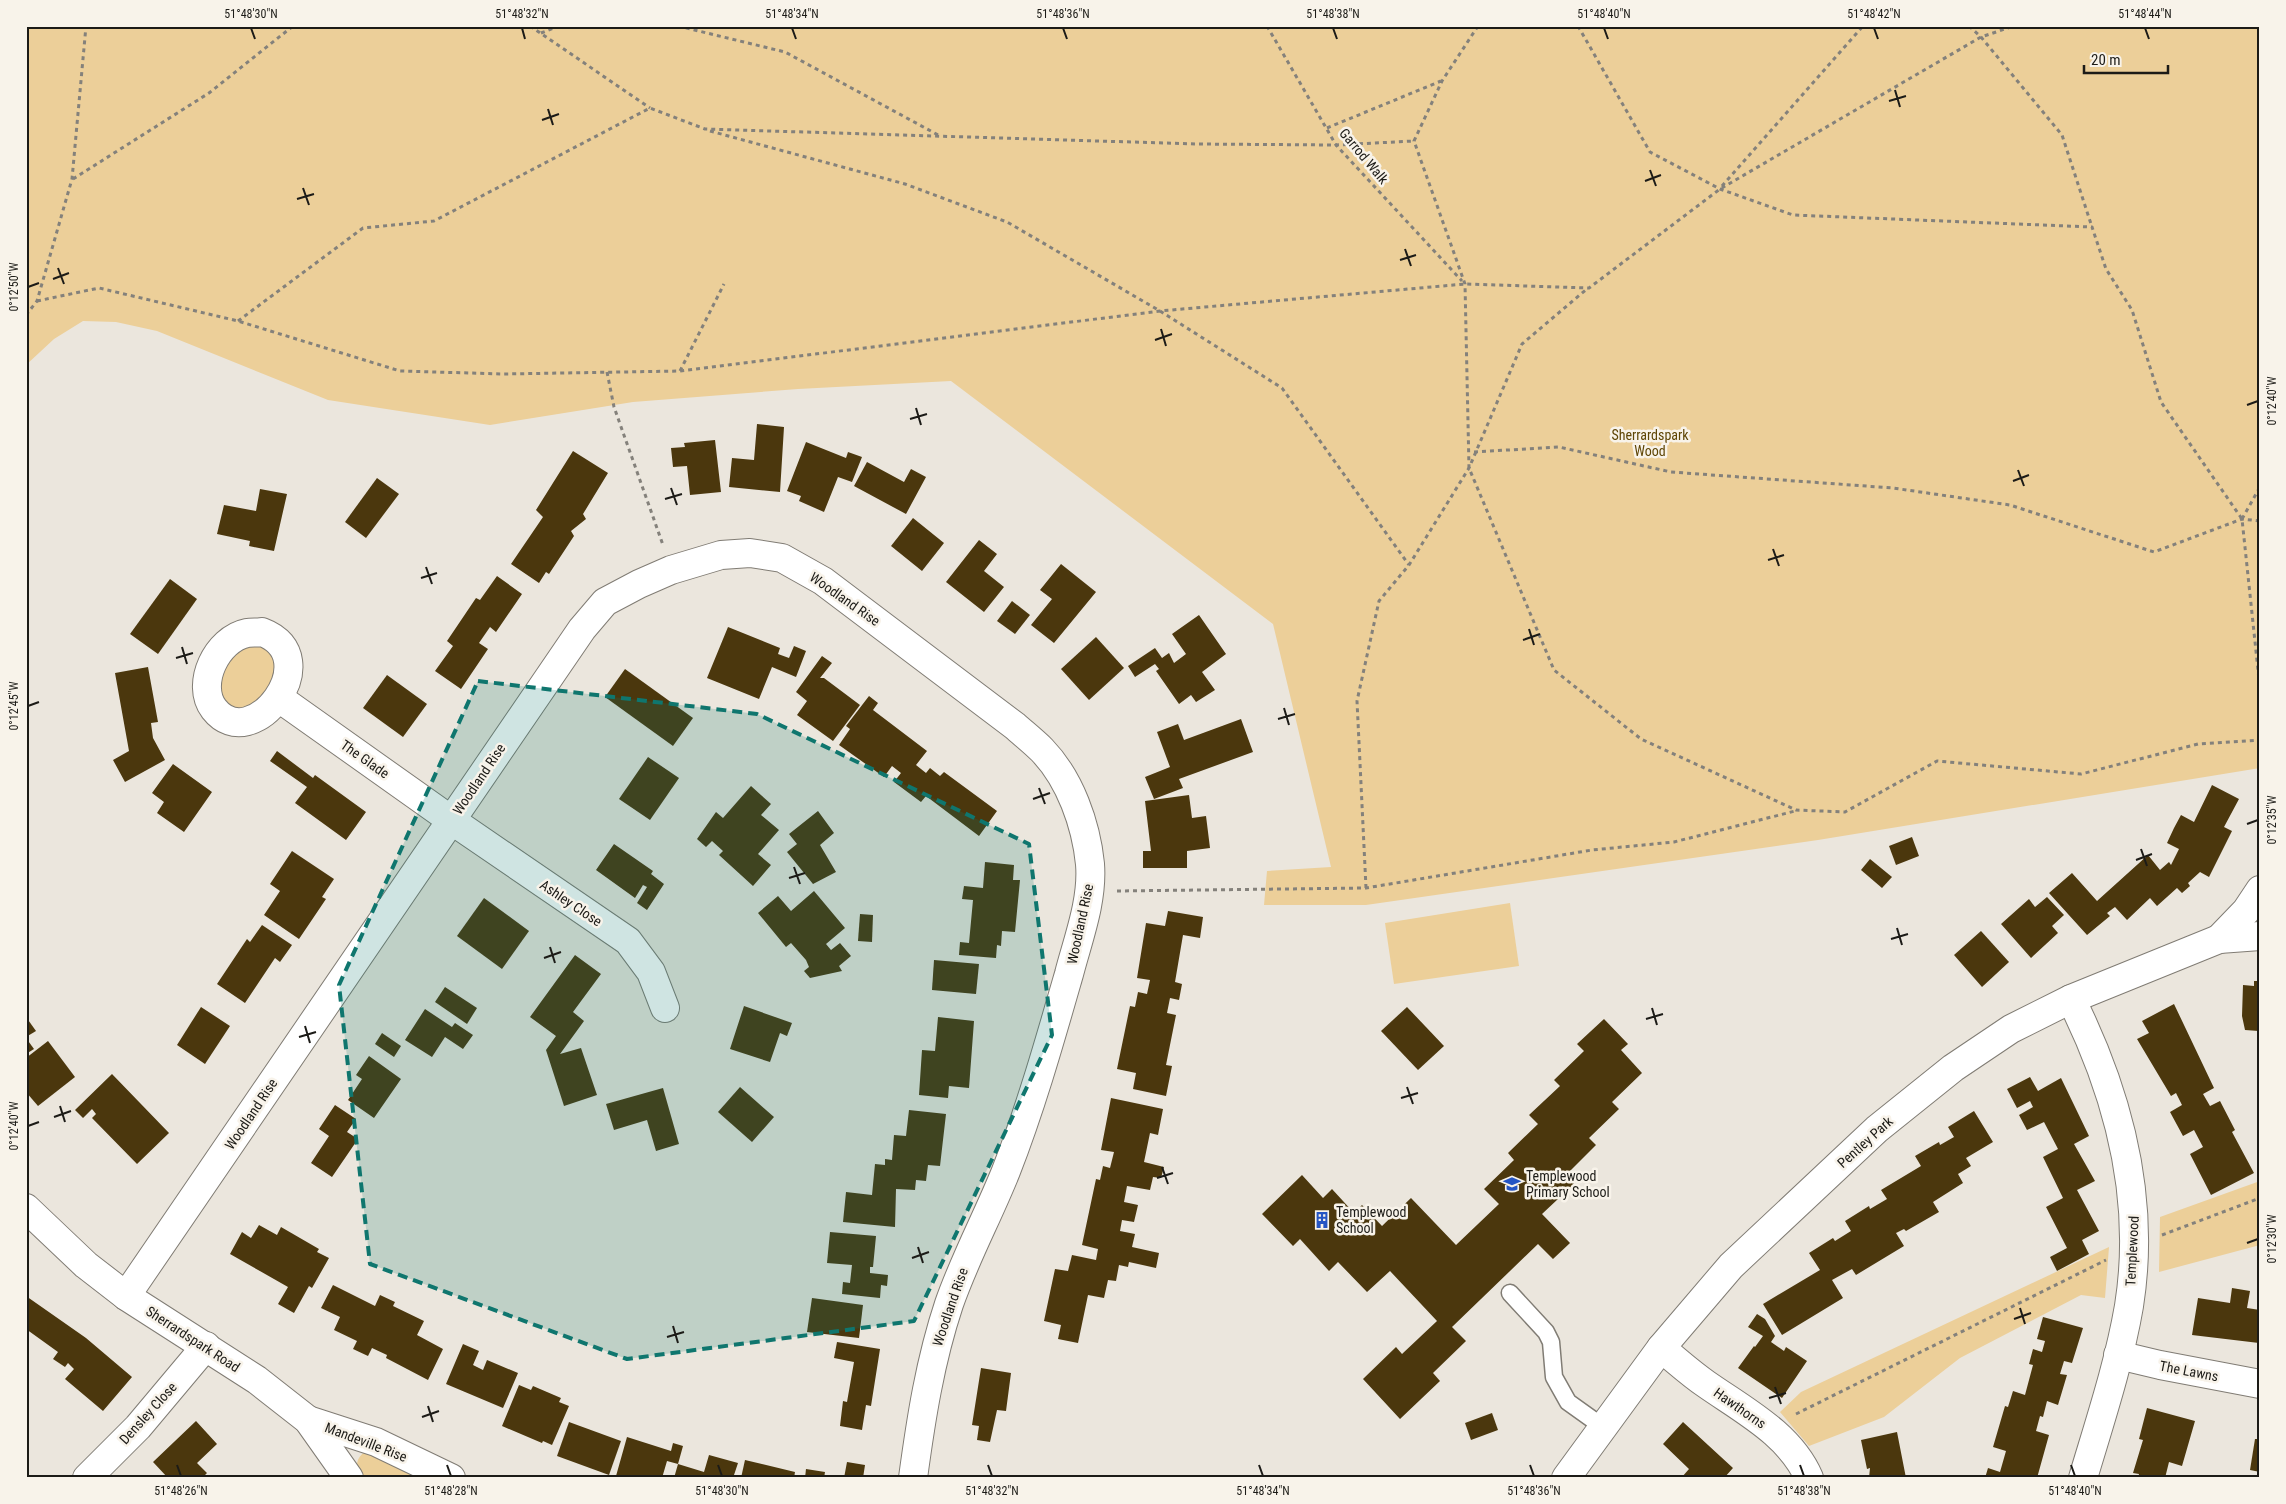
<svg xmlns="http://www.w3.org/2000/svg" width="2286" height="1504" font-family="'Roboto Condensed',sans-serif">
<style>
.green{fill:#eccf99}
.building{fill:#4b370d}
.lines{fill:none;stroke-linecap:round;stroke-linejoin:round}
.service-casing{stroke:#807c74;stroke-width:19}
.minor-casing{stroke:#807c74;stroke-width:30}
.path{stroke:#84817b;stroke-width:3;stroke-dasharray:4 4;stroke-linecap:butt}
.service{stroke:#fff;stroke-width:16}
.minor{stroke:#fff;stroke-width:28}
.marked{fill:#0f766e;fill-opacity:0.2;stroke:#0f766e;stroke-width:4;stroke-dasharray:10 6;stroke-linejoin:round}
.ticks{fill:none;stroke:#1c1b17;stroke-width:2}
.labels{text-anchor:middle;stroke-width:5;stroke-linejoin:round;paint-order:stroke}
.street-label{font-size:14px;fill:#1c1b17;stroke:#f8f3ea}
.park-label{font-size:14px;fill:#5e4505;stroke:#f8f3ea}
.poi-label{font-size:14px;fill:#1c1b17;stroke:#f8f3ea;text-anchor:start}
.neatline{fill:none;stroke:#1c1b17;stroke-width:2}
.ticks-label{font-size:12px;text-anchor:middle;fill:#1c1b17}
</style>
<rect width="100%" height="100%" fill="#ebe6dd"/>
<g class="green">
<path d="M26,26H2260V768L1818,840L1366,905H1264L1267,871L1331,867L1273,624L951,381L798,389L633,402L490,425L328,400L157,331L116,322L83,321L54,339L26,365Z"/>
<path d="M253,640L279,653L273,690L246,712L224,709C212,662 210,665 253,640Z"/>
<path d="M1510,903L1519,966L1394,984L1385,923Z"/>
<path d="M2260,1181V1245L2159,1272L2160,1217Z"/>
<path d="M2109,1247L2105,1298L2081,1295L1960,1358L1884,1417L1809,1446L1780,1412L1801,1392Z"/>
<path d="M366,1451L429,1478H361C355,1467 355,1458 366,1451Z"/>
</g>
<g class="building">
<path d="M757,424L784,427L780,492L729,487L732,458L754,460Z"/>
<path d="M715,440L721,492L690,495L687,466L673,467L671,448L685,447L684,443Z"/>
<path d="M806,442L846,458L848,452L862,457L852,482L838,477L824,512L799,501L801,496L787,491Z"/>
<path d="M573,451L608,473L583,514L586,519L571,531L574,536L549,574L546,572L539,583L511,564L543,517L536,510Z"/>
<path d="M867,462L904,482L911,469L926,477L906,514L854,486Z"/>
<path d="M377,478L399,494L366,538L345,522Z"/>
<path d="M260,489L287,494L274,551L249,546L250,541L217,534L224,505L256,511Z"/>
<path d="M913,518L944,543L922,571L891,546Z"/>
<path d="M979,540L997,554L984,571L1004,587L984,612L946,582Z"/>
<path d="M1061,564L1096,592L1054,643L1031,625L1052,599L1040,590Z"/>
<path d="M497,576L522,594L496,632L490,627L479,643L488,649L461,689L435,671L453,646L447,641L476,598L480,600Z"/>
<path d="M170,579L197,599L158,654L130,634Z"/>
<path d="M1012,601L1030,615L1015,634L997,621Z"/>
<path d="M1199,615L1226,654L1202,672L1215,690L1196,702L1191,695L1179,704L1156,671L1159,669L1155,664L1135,677L1128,666L1155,648L1162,658L1169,653L1174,663L1186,654L1172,634Z"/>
<path d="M728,627L780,648L778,654L789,658L794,646L806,651L796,677L772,667L759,699L707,678Z"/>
<path d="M1096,637L1124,668L1089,700L1061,669Z"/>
<path d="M822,656L832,663L820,678H824L860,705L833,741L797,715L807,701L796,692Z"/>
<path d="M148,667L158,722L151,723L153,738L165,760L125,782L113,760L129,751L115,673Z"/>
<path d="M625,669L693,718L673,746L605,697Z"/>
<path d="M387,675L427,704L403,737L363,708Z"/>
<path d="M869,696L878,703L873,710L927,751L916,765L926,773L930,768L940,776L944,772L997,811L979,836L926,796L921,802L894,782L901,773L892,766L884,777L839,745L850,729L846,726Z"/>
<path d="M1241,719L1253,752L1179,779L1183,788L1154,799L1145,777L1170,767L1157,732L1178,724L1184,740Z"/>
<path d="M277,751L313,778L315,775L366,812L346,840L295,803L307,787L270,761Z"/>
<path d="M648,757L679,778L650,820L619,799Z"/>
<path d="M173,764L212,792L184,832L157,813L164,802L152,793Z"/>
<path d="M2212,785L2239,799L2224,827L2232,831L2209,877L2200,872L2188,883L2190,886L2182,893L2177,888L2157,906L2150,898L2127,920L2115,907L2107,913L2110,916L2087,935L2049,893L2072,873L2097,901L2148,855L2160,870L2169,862L2171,865L2179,849L2167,843L2174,828L2181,815L2194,822Z"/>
<path d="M751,786L771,804L761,815L779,830L758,854L771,865L753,886L719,855L723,851L712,841L706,847L697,839L716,812L723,818Z"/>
<path d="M1189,795L1192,818L1206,816L1210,848L1187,851V868H1143V851H1151L1145,801Z"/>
<path d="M818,811L834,833L820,845L836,872L813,884L787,852L797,844L789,834Z"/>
<path d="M1912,837L1919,856L1896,865L1889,846Z"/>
<path d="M614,844L653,871L651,874L664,884L647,910L637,903L647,887L643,885L635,898L596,870Z"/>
<path d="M292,851L334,879L322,897L326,899L299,939L264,915L280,891L270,884Z"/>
<path d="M1870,859L1892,877L1882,888L1861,870Z"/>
<path d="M985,862L1014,865L1013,880H1020L1015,932L1002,931L1001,946L997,945L996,958L959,955L960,942L969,943L973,900L962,899L964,886L983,888Z"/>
<path d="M814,891L845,928L826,944L831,950L840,943L851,956L839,966L842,971L810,978L804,971L809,967L806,960L791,943L786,947L758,913L778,896L791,911Z"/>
<path d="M2047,897L2064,915L2052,926L2058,933L2031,958L2001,924L2029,899L2035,907Z"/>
<path d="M484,898L529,931L502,969L457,936Z"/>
<path d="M1168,911L1203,917L1200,938L1183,935L1175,982L1182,984L1179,1000L1170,998L1167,1013L1176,1015L1166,1065L1172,1066L1166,1096L1133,1089L1136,1073L1117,1069L1130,1006L1135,1007L1138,992L1147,994L1150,980L1137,978L1146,923L1165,926Z"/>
<path d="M860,914L873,915L872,942L858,941Z"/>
<path d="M262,925L292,945L280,962L275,958L245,1003L217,984L247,939L250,942Z"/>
<path d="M1981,931L2009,962L1982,987L1954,955Z"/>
<path d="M575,955L601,974L573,1012L584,1021L560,1054L581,1048L597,1095L564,1106L546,1050L556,1036L530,1017Z"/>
<path d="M934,960L979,964L976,994L932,990Z"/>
<path d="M2254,981H2260L2259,1031L2245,1030L2242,1016L2243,985L2254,986Z"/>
<path d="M445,987L477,1008L467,1024L435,1002Z"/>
<path d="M2174,1004L2214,1088L2203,1094L2210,1106L2220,1101L2235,1130L2232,1132L2254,1173L2211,1195L2190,1154L2203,1147L2194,1130L2183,1136L2170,1112L2182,1105L2176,1093L2171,1096L2137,1039L2149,1033L2142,1021Z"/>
<path d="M744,1006L792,1023L787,1036L780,1033L770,1062L730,1049Z"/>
<path d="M201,1007L230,1026L205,1064L177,1045Z"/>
<path d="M1407,1007L1444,1046L1418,1070L1381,1031Z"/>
<path d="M425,1009L452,1027L455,1023L473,1035L463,1049L445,1037L432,1057L405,1040Z"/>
<path d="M26,1017L36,1031L26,1037Z"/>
<path d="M938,1017L974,1021L969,1088L949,1086L948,1098L919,1095L922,1050L935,1051Z"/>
<path d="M1604,1019L1628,1044L1621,1050L1642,1073L1612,1102L1619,1109L1589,1138L1596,1145L1566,1175L1574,1184L1542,1214L1570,1243L1553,1259L1538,1244L1452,1327L1466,1341L1433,1373L1440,1381L1400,1419L1363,1379L1396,1347L1402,1354L1437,1321L1390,1271L1367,1292L1338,1262L1329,1271L1300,1239L1293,1246L1262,1214L1302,1175L1323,1198L1332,1189L1354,1213L1362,1205L1382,1226L1411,1198L1456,1245L1499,1204L1484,1189L1514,1160L1508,1153L1538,1124L1529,1115L1560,1086L1554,1080L1584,1051L1577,1044Z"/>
<path d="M382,1033L401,1046L394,1057L375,1044Z"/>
<path d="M26,1038L34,1049L26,1054Z"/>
<path d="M48,1041L75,1077L38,1106L26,1092V1058Z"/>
<path d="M369,1056L401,1079L374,1118L348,1100L362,1079L356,1075Z"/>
<path d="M112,1074L169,1133L137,1164L92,1118L96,1114L92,1109L83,1118L75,1110Z"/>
<path d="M2030,1077L2038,1091L2061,1078L2089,1136L2074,1144L2095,1181L2077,1190L2099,1231L2082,1240L2089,1254L2057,1271L2050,1257L2067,1248L2046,1207L2063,1198L2043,1157L2058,1149L2044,1122L2027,1130L2019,1115L2033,1107L2030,1101L2017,1108L2007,1089Z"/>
<path d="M740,1087L774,1117L752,1142L718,1112Z"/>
<path d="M663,1088L679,1144L656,1151L647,1120L614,1130L606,1104Z"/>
<path d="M1111,1098L1163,1109L1158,1135L1150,1133L1144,1162L1164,1167L1161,1178L1153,1177L1150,1190L1127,1186L1124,1202L1138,1205L1134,1222L1122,1220L1120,1231L1135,1234L1132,1247L1159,1253L1156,1268L1129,1262L1128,1267L1119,1265L1116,1281L1108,1280L1104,1298L1088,1295L1078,1343L1058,1339L1061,1325L1044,1321L1055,1269L1068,1271L1072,1255L1096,1260L1098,1249L1082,1245L1096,1179L1100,1180L1103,1166L1110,1168L1114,1152L1101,1150Z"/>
<path d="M335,1105L356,1119L347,1132L358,1139L332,1177L311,1163L329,1136L319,1129Z"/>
<path d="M909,1110L946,1114L940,1166L928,1165L926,1181L916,1180L915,1190L896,1189L895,1227L843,1222L846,1192L872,1195L875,1164L885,1165V1159L892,1160L894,1135L906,1136Z"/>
<path d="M1974,1111L1993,1142L1966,1158L1971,1166L1958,1174L1963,1183L1933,1202L1939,1212L1906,1231L1904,1229L1896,1233L1904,1246L1856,1275L1852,1269L1832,1280L1843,1298L1782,1335L1763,1304L1820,1270L1809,1253L1833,1238L1835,1241L1851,1231L1845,1221L1869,1206L1870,1209L1887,1199L1881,1190L1921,1166L1915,1156L1939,1142L1940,1145L1954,1137L1948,1127Z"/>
<path d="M259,1225L277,1235L281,1227L319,1249L317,1252L329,1258L312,1288L309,1286L294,1313L278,1304L288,1287L230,1254L242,1232L251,1238Z"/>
<path d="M830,1232L876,1236L873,1267H870V1273L888,1275L887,1286L881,1285L880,1298L842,1294L843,1282L850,1283L852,1265L827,1263Z"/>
<path d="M333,1285L375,1306L380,1295L395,1302L393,1306L424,1321L417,1335L443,1349L428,1380L386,1358L387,1355L372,1348L368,1356L353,1349L357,1341L334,1330L340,1317L321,1308Z"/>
<path d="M2232,1288L2250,1291L2247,1308L2260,1310L2259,1343L2192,1335L2198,1298L2230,1303Z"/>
<path d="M26,1296L86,1338L132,1377L103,1411L65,1379L74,1369L68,1363L65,1367L53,1359L58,1352L26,1329Z"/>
<path d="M812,1298L863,1305L859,1338L807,1332Z"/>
<path d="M1757,1314L1765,1319L1775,1336L1771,1342L1784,1351L1786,1347L1807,1361L1782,1398L1738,1368L1754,1346L1755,1347L1763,1336L1748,1327Z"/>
<path d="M2043,1317L2083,1328L2072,1363L2064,1361L2060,1374L2067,1375L2058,1405L2047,1401L2043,1417L2040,1416L2036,1431L2049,1435L2037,1478H1985L1988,1468L2000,1472L2006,1451L1993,1447L2005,1406L2008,1407L2013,1391L2025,1395L2033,1365L2029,1364L2033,1349L2042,1352L2045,1341L2037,1339Z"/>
<path d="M837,1342L880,1349L871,1406L866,1405L862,1430L840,1426L843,1401L847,1402L854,1362L834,1358Z"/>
<path d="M463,1344L479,1351L473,1365L483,1370L487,1360L518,1373L503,1408L446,1384Z"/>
<path d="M981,1368L1011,1373L1006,1411L997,1410L990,1442L977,1440L979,1426L972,1425Z"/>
<path d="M519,1385L531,1390L533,1386L561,1398L559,1402L569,1406L552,1445L543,1441L542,1443L502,1426Z"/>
<path d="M2147,1408L2195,1421L2182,1466L2169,1462L2165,1478H2138L2139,1474L2133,1473L2143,1440L2139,1439Z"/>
<path d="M1492,1413L1498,1430L1471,1440L1465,1423Z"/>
<path d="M196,1421L217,1444L197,1463L207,1473L202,1478H168L153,1462Z"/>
<path d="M569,1422L621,1441L609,1475L557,1456Z"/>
<path d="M1683,1422L1733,1468L1724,1478L1682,1477L1689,1469L1663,1444Z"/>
<path d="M1897,1432L1906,1478H1869L1870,1468L1867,1469L1861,1440Z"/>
<path d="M627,1437L671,1451L673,1443L683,1446L678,1464L667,1461L662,1478H622L616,1476Z"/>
<path d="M2255,1439H2260V1472L2250,1470Z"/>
<path d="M709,1455L738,1463L733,1478H674L678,1464L704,1472Z"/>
<path d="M745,1460L795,1472L794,1478H741Z"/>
<path d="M847,1462L865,1465L863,1478H844Z"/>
<path d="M806,1469L825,1472L824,1478H805Z"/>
</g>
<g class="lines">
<g class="service-casing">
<path id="service" d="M1510,1293L1546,1332L1551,1342L1554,1377L1568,1402L1603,1427"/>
</g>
<g class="minor-casing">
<g id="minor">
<path d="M262,632C329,657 252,758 214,709C195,684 217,639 247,633C252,632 257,633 262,632Z"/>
<path d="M279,698L451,820L628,941L651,972L665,1008"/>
<path d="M2219,939L2246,911L2260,890"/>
<path d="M2071,999C2119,1095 2146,1199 2129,1306C2119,1364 2100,1421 2083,1478"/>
<path d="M26,1208L86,1265L126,1296L257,1380L308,1420L349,1478"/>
<path d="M126,1296L582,629L605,602L639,584L671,570L721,555L750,553L782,558L823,581L1015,726C1024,734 1034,742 1042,750C1070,779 1086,824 1090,864C1093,901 1078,939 1069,974C1050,1040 1031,1107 1006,1171C988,1216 965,1258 949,1304C930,1361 921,1419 913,1478"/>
<path d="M1661,1348C1676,1360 1690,1373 1706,1384C1743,1410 1790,1434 1809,1478"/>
<path d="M2118,1355L2160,1365L2260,1384"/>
<path d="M308,1420L376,1442L451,1478"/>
<path d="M87,1478L138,1427L206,1346"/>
<path d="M1566,1478L1661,1348L1731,1266L1877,1129L1953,1068L2011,1029L2071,999L2219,939L2260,936"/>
</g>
</g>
<g class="path">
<path d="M530,26L650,108"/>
<path d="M678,26L785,52L940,136"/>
<path d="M1267,26L1336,145L1462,281"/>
<path d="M1478,26L1442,81L1414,141L1465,284L1469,468L1554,670L1641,739L1796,810L1845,812L1937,761L2081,774L2198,744L2260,740"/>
<path d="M1578,26L1650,152L1720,189L1793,215L2092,227L2106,269L2132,310L2161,402L2242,519L2260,689"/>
<path d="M1969,26L1981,37L2062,135L2092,227"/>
<path d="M541,33L559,26"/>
<path d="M1327,128L1441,81"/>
<path d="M710,131L905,184L1007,222L1160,311L1282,388L1409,565"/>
<path d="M73,179L209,93L293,26"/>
<path d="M1722,186L1863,26"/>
<path d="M37,301L99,288L238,321L400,371L504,374L680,371L1160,311L1465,284L1589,288L1720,189L1981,37L2014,26"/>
<path d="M26,315L37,301L72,179L86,26"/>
<path d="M238,321L363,228L434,221L650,108L705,129L1197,144L1336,145L1414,141"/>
<path d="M680,371L724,284"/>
<path d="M607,372L614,407L663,545"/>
<path d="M1474,452L1559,447L1671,472L1893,488L2010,505L2154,552L2242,519L2260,521"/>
<path d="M2242,519L2260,487"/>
<path d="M1366,888L1357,701L1379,601L1409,565L1469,468L1522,344L1588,288"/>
<path d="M1117,891L1366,888L1592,850L1674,842L1795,811"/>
<path d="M2162,1235L2260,1198"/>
<path d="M1796,1414L2106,1260"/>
</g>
<use href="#service" class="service"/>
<use href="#minor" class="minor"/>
</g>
<path class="marked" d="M478,681L757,714L1029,844L1052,1035L914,1321L627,1359L370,1264L339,985Z"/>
<path class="ticks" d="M251,28L255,39M522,28L525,39M792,28L796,39M1063,28L1067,39M1333,28L1337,39M1604,28L1608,39M1874,28L1878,39M2145,28L2149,39M1895,90L1900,107M1889,101L1906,96M548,109L553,125M542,120L559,114M1650,170L1656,186M1645,181L1661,175M303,188L309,205M297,199L314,194M1405,249L1411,266M1400,260L1416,255M58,268L64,284M53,279L69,273M28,287L39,283M1161,329L1166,346M1155,340L1172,334M2247,405L2258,401M916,408L921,425M910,419L927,414M2018,470L2024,486M2013,481L2029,475M671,488L677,505M665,499L682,494M1773,549L1779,566M1768,560L1784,555M426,567L432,584M421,578L437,573M1529,629L1534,645M1523,640L1540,634M182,647L187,664M176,658L193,653M28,706L39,702M1284,708L1289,725M1278,719L1295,714M1039,788L1045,804M1033,799L1050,793M2247,824L2258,820M2141,849L2147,866M2136,860L2152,854M794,867L800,884M789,878L805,873M1897,928L1902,945M1891,939L1908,934M550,947L555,963M544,958L561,952M1652,1008L1657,1025M1646,1019L1663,1014M305,1026L310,1043M299,1037L316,1032M1407,1087L1413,1104M1401,1098L1418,1093M60,1106L65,1122M54,1117L71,1111M28,1126L39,1122M1162,1167L1168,1184M1157,1178L1173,1173M2247,1243L2258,1239M918,1247L923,1263M912,1258L929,1252M2020,1308L2025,1324M2014,1319L2031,1313M673,1326L678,1343M667,1337L684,1332M1775,1387L1781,1404M1769,1398L1786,1393M428,1406L433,1422M422,1417L439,1411M177,1465L181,1476M447,1465L451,1476M718,1465L722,1476M988,1465L992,1476M1259,1465L1263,1476M1530,1465L1534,1476M1800,1465L1804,1476M2071,1465L2075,1476"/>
<defs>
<g id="school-bare" transform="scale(1.35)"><path d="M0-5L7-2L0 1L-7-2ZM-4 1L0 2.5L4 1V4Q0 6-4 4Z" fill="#2555c3" stroke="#f8f3ea" stroke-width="2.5" paint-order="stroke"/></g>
<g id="building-bare" transform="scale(1.35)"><path d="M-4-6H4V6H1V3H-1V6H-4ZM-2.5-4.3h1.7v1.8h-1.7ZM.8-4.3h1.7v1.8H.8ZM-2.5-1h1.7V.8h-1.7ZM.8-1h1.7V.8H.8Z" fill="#2555c3" stroke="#f8f3ea" stroke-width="2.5" paint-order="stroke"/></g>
</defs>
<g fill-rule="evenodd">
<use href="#school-bare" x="1512" y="1184"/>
<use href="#building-bare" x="1322" y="1220"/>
</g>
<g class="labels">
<g class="street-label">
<text transform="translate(1364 156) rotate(50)" y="5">Garrod Walk</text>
<text transform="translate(845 599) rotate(35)" y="5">Woodland Rise</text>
<text transform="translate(365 759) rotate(35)" y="5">The Glade</text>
<text transform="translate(479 779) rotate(-56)" y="5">Woodland Rise</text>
<text transform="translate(571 903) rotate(34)" y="5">Ashley Close</text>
<text transform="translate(1080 924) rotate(-78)" y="5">Woodland Rise</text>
<text transform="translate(251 1114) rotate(-56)" y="5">Woodland Rise</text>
<text transform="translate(1865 1142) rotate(-42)" y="5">Pentley Park</text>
<text transform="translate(2132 1251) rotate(-87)" y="5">Templewood</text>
<text transform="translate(950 1307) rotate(-71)" y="5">Woodland Rise</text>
<text transform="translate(193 1339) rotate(33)" y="5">Sherrardspark Road</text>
<text transform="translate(2189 1371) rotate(11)" y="5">The Lawns</text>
<text transform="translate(1740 1408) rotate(35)" y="5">Hawthorns</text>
<text transform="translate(148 1413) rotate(-48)" y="5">Densley Close</text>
<text transform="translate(366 1442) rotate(21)" y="5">Mandeville Rise</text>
</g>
<g class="park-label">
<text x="1650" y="440">Sherrardspark<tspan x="1650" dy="16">Wood</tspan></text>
</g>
<g class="poi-label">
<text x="1526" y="1181">Templewood<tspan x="1526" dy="16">Primary School</tspan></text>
<text x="1336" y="1217">Templewood<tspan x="1336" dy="16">School</tspan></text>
</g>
</g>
<rect width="2286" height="1504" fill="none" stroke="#f8f3ea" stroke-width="55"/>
<path d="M2084 65v8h84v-8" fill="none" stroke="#1c1b17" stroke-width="2.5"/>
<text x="2091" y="65" font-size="15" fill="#1c1b17" stroke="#f8f3ea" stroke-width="4" paint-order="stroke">20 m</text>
<rect x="28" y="28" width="2230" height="1448" class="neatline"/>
<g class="ticks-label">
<text x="251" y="18">51°48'30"N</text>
<text x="522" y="18">51°48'32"N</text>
<text x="792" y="18">51°48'34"N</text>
<text x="1063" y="18">51°48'36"N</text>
<text x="1333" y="18">51°48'38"N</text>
<text x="1604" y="18">51°48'40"N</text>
<text x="1874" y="18">51°48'42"N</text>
<text x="2145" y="18">51°48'44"N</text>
<text transform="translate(14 287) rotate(-90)" y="4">0°12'50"W</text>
<text transform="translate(2272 401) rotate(-90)" y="4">0°12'40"W</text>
<text transform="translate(14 706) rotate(-90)" y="4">0°12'45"W</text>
<text transform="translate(2272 820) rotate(-90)" y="4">0°12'35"W</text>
<text transform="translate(14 1126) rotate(-90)" y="4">0°12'40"W</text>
<text transform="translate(2272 1239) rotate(-90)" y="4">0°12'30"W</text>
<text x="181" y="1495">51°48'26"N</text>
<text x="451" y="1495">51°48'28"N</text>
<text x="722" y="1495">51°48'30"N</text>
<text x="992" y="1495">51°48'32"N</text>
<text x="1263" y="1495">51°48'34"N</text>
<text x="1534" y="1495">51°48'36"N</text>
<text x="1804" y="1495">51°48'38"N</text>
<text x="2075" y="1495">51°48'40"N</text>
</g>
</svg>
